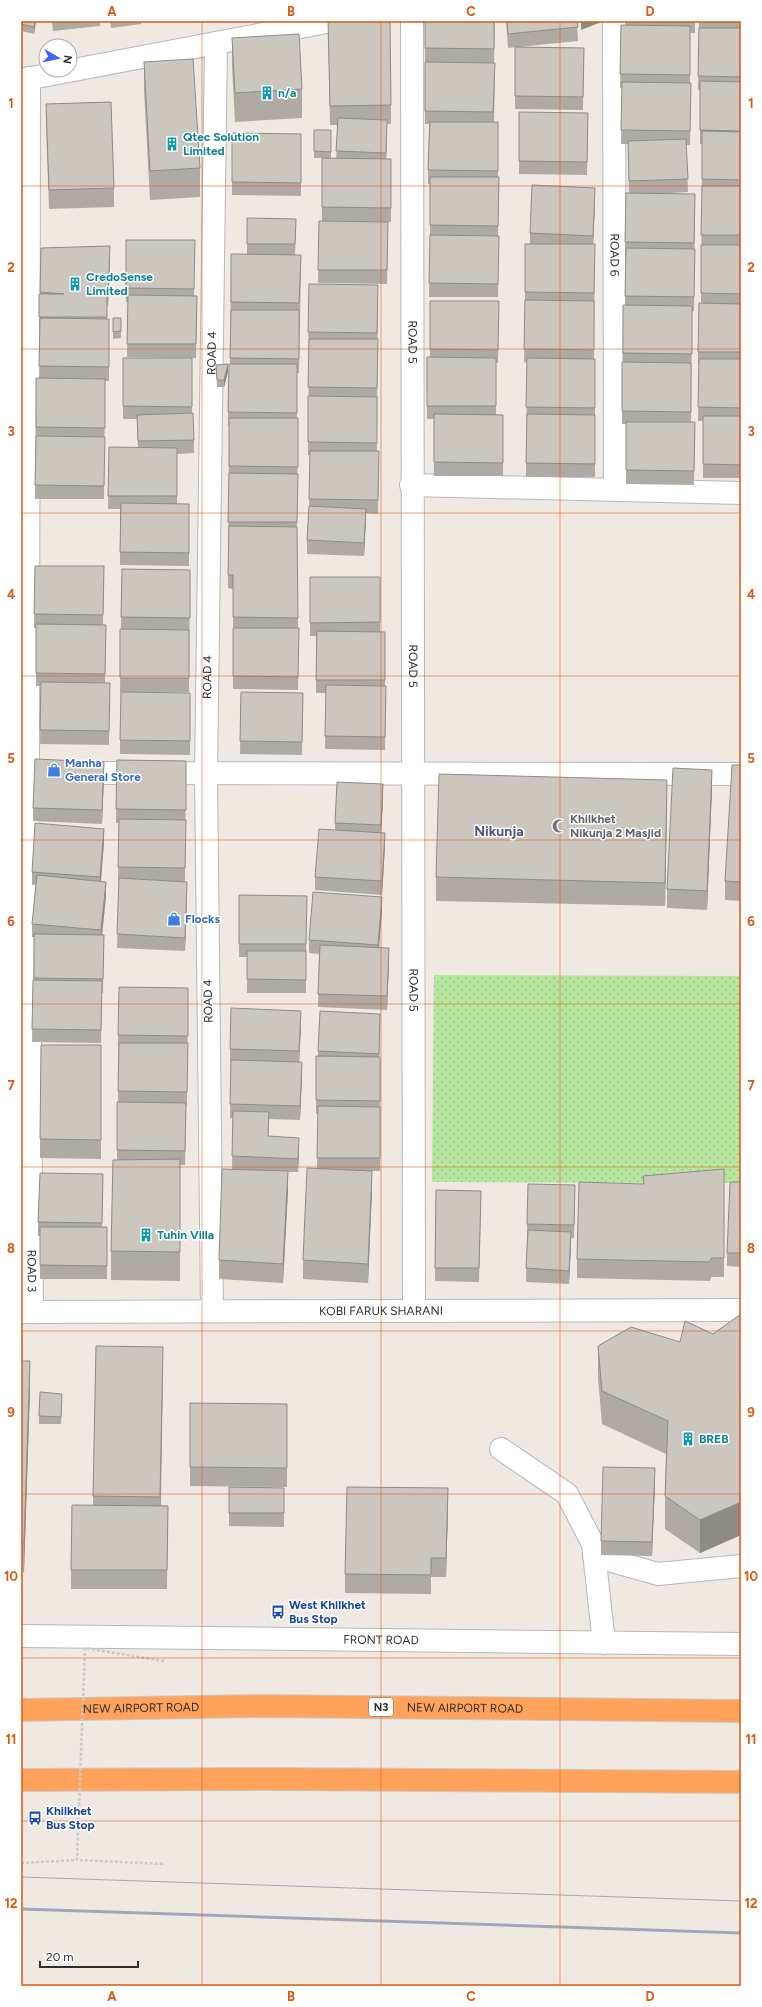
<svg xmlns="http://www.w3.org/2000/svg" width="762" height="2007" font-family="Figtree,sans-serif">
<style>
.park{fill:url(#park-dots)}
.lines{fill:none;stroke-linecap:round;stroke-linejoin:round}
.street-casing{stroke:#b4b7c1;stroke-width:24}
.highway-casing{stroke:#c9c9c9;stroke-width:24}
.path{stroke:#c9c9c9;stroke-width:2.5;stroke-dasharray:3 2;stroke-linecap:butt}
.street{stroke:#fff;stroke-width:22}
.highway{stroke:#ffa35c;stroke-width:22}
.tram{stroke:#a3a6b8;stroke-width:1}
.rail{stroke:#a3a6b8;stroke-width:3}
.path-bridge{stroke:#c9c9c9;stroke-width:2.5;stroke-dasharray:3 2;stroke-linecap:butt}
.wall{fill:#afaba4}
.shaded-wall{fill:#8e8b86}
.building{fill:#cbc7bf;stroke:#8e8b86}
.grid{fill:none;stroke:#df570e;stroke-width:1;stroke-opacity:0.55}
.labels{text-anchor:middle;stroke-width:3;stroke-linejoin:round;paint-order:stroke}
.shield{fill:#fff;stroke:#6d6d6d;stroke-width:1}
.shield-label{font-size:11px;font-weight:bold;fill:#2e2e2e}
.culture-label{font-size:12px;font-weight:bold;fill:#0d838f;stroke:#fff;text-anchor:start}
.street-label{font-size:12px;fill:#2e2e2e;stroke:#fff}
.shop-label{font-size:12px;font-weight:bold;fill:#366cbe;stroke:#fff;text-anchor:start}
.worship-label{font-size:12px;font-weight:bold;fill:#5b616d;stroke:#fff;text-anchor:start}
.transit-label{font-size:12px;font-weight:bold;fill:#164399;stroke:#fff;text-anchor:start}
.quarter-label{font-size:14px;font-weight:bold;fill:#4d5680;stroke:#fff}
.neatline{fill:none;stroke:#df570e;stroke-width:1.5}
.grid-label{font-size:13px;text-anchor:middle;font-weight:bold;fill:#df570e}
</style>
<defs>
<pattern id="park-dots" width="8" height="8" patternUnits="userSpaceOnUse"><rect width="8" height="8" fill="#b6e59e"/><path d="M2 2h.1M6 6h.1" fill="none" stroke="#9dc588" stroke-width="1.8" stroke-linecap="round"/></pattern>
</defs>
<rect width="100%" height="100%" fill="#efe9e1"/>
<path class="park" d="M434,975L741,976V1183L432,1182Z"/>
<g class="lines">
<g class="street-casing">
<g id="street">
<path id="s1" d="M412,21L414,1311"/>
<path id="s2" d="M614,21L615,489"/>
<path id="s3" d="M29,78L28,773L32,1312"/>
<path d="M21,80L332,21"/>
<path d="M411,485L741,493"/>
<path d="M74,773L741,774"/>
<path id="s4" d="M212,1311L206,774L216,43"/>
<path id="s5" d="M21,1312L741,1310"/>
<path d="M501,1449L567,1494L593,1544L604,1643"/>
<path d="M594,1556L658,1574L741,1566"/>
<path id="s6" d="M21,1636L741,1644"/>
</g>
</g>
<g class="highway-casing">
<g id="highway">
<path id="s7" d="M21,1710L263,1706L741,1711"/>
<path d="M21,1780L269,1779L741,1782"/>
</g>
</g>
<path class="path" d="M21,1863L77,1860"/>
<use href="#street" class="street"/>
<use href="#highway" class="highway"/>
<path class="tram" d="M21,1877L741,1901"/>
<path class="rail" d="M21,1909L741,1933"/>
<path class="path-bridge" d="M164,1661L85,1648L77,1860L165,1864"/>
</g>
<g class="wall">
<path d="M21,21H36L34,34L21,31Z"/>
<path d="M52,21H100V26L53,31Z"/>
<path d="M110,21H141V24L111,28Z"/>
<path d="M159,21H168L159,22Z"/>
<path d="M328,21L391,105V124H387L386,159H391V222L322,221V158H328H314V130H331V159H336L338,125H330Z"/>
<path d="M425,21H495L494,63L425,62Z"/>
<path d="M506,21H577L578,41L508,48Z"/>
<path d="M626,21H695V33H690V83L691,96L690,145H686L688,192L655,194H695L694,311H692L691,422H695L694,485L626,484V424H622V411L623,305H625L626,256H625V242L629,193L628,144H621L622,88H620L621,25L626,26Z"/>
<path d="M699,21H741V478H703V421H698L699,365H698V352L701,303L702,144H700V90H698Z"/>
<path d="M232,38L302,89V118L235,122L232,67Z"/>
<path d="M515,47L584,48L583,110L515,109Z"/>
<path d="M144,62L200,168V197L150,200L144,91Z"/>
<path d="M425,62L495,76L494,122H498V177L499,191L498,236H499L498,297H429L430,239V184H428V170L429,124H425Z"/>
<path d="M46,104L114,188V207L49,209L46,123Z"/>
<path d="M519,112L588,126L587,175L519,174Z"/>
<path d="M232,133L301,134V196L232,195Z"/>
<path d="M595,201L593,244H595L594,359H595V477H526L527,363L524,362L525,292L530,244V233Z"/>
<path d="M247,218L296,233L295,255L301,268L299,373H297V418H298L297,527L298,628H299L298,690L233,689V589L228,588L229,426H228V412L230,364L231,254H247Z"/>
<path d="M319,221L388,235L387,284L318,283Z"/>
<path d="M126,240H195L194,296H197L196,358L127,357L128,302H126Z"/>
<path d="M110,260L108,306H107V319H109V381H105L104,499H35L36,378L39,379L40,330H39L40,292Z"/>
<path d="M378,285L377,451H379L378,514L366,513L364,556L307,554V540L309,506L310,455H308L309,345L308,332Z"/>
<path d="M430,301H499L498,363H496V415H503V476H434V419H427V357H430Z"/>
<path d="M113,318H121V338L113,339Z"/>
<path d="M123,358H192V413L194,440V453L177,454V504H189V566L120,565V509H108L109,447L138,448L137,419H123Z"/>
<path d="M216,365L228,372L224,387H217Z"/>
<path d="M35,566L104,580L103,625H106L105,683H110L109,745L40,744L41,686H36V628H34Z"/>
<path d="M122,569L190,570L189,692H120Z"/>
<path d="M310,577H380V632H385V686H386L385,750L325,749L326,693H316V636H310Z"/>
<path d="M241,692L303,707L302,755L240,754Z"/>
<path d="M190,693V755L120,754V740Z"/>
<path d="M117,760L186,761L185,881L187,895L185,951L117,948L119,881H118L119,823H116Z"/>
<path d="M741,765V901L725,900V881Z"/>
<path d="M104,775L102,824L33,821V808Z"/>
<path d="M712,789L707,910L667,908V889Z"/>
<path d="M383,798L381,833L385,846L382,895L315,890V877L335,830V823Z"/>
<path d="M667,803L665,906L436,901V877Z"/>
<path d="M104,842L101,882L106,896L102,935H104L103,993H102L101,1043L32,1042L34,937H32V924L36,885H32V872Z"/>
<path d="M239,895L307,896L306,954V993H247V957H239Z"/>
<path d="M382,910L379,947L389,961L387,1010L318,1007L319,954L309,953V940Z"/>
<path d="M188,988L187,1106H186L185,1165H180V1281L111,1280V1251L117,1160V1102H118V1035Z"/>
<path d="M301,1024L299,1062L302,1075L300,1120L269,1119L268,1136L299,1151L298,1172H288V1190L283,1283L219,1279V1260L232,1169L233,1118H230L231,1062H230V1049Z"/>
<path d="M380,1027L379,1057H380V1171H372V1190L368,1283L303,1279V1260L317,1169L318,1114H316V1056H318V1051Z"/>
<path d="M101,1045V1159L40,1158V1139Z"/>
<path d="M724,1169V1277H711L710,1281L577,1278V1259L643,1184V1176Z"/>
<path d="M741,1182V1267L727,1266V1253Z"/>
<path d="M103,1188L102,1227H107V1279H40V1236H38V1222Z"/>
<path d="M436,1190L481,1204L479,1282L435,1281Z"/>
<path d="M575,1199L574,1238H571L569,1284L526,1282L527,1237V1224Z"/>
<path d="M741,1314V1535L700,1553L665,1529V1496L666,1454L602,1424L598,1379V1346L680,1342L713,1334Z"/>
<path d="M96,1346L163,1366L161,1505L168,1506L167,1589H71V1570L93,1505Z"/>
<path d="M21,1361L30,1390L24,1572H21Z"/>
<path d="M62,1401L61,1424H39V1416Z"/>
<path d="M190,1403L287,1404V1487L190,1486Z"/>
<path d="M655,1482L652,1556L601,1555V1541Z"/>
<path d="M229,1487L284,1488V1527L229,1526Z"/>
<path d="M448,1507L446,1577H431V1594L345,1593V1574Z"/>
</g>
<g class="shaded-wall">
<path d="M35,21H36L34,34V27Z"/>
<path d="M585,21H604L581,30V23Z"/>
<path d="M387,120V133L386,166V153Z"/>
<path d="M595,188V201L593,250V236Z"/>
<path d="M110,246V260L108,306V293Z"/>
<path d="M228,364V372L224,387V380Z"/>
<path d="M366,509V523L364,556V543Z"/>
<path d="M104,762V775L102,824V810Z"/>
<path d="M712,770V789L707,910V891Z"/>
<path d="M667,780V803L665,906V883Z"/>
<path d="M383,784V798L381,838V825Z"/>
<path d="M104,829V842L100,890V877Z"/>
<path d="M385,833V846L382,895V881Z"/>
<path d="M106,882V896L101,944V930Z"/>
<path d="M187,882V895L185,951V938Z"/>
<path d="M382,897V910L378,959V945Z"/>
<path d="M389,948V961L387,1010V996Z"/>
<path d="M301,1011V1024L299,1064V1051Z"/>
<path d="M380,1014V1027L379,1067V1054Z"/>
<path d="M302,1062V1075L300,1120V1106Z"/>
<path d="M299,1138V1151L298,1172V1159Z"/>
<path d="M288,1171V1190L283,1283V1264Z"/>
<path d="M372,1171V1190L368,1283V1264Z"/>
<path d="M571,1232V1246L569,1284V1271Z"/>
<path d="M163,1347V1366L160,1516V1497Z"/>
<path d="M30,1361V1390L24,1572V1542Z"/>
<path d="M655,1468V1482L652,1556V1542Z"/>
<path d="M448,1488V1507L446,1577V1558Z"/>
<path d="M741,1502V1535L700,1553V1520Z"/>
</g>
<g class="building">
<path d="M21,21H35L34,27L21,24Z"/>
<path d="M328,21H390L391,105L330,106Z"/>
<path d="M425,21H494V49L425,48Z"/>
<path d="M507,21H577L578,27L508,34Z"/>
<path d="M621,25L690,26V75L620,74Z"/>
<path d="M699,28H741V77L698,76Z"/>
<path d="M299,34L302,89L235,93L232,38Z"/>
<path d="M515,47L584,48L583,97L515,96Z"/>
<path d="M193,59L200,168L150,171L144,62Z"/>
<path d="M425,62L495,63L493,112L425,111Z"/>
<path d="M700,81L741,82V131L700,130Z"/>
<path d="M622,82L691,83L690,131L621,130Z"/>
<path d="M111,102L114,188L49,190L46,104Z"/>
<path d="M519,112L588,113L587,162L519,161Z"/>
<path d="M338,118L387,120L386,153L336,151Z"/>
<path d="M430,122H498V171L428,170Z"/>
<path d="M314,130H331V152L314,151Z"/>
<path d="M702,131L741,132V180L702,179Z"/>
<path d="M232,133L301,134V183L232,182Z"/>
<path d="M686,139L688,179L629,181L628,141Z"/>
<path d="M322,158L391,159V208L322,207Z"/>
<path d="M430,177H499L498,226L430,225Z"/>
<path d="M532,185L595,188L593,236L530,233Z"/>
<path d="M702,186H741V235H701Z"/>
<path d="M626,193L695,194L694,243L625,242Z"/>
<path d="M247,218L296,219L295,244H247Z"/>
<path d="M319,221L388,222L387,270H318Z"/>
<path d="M430,235L499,236L498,284L429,283Z"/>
<path d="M126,240H195L194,289L126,288Z"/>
<path d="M525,244H595L594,293L525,292Z"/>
<path d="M701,245H741V294L701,293Z"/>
<path d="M110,246L108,293L90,294L107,295V317H39V294H64L40,292L41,248Z"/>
<path d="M626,248L695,249L694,297L625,296Z"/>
<path d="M231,254L301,255L299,303L231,302Z"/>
<path d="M309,284L378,285L377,333L308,332Z"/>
<path d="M128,295L197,296L196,344H127Z"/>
<path d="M525,300L594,301V350L524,349Z"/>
<path d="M430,301H499L498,350L430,349Z"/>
<path d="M699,303L741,304V352H698Z"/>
<path d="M623,305L692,306V354L623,353Z"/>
<path d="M231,310H299V359L230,358Z"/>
<path d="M40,318L109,319V367L39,366Z"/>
<path d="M113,318H121V331L113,332Z"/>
<path d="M309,339H378L377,388L308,387Z"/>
<path d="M427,357L496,358V406H427Z"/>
<path d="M123,358H192V407L123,406Z"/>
<path d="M527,358L595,359V408L526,407Z"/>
<path d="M699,359H741V408L698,407Z"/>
<path d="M622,362L691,363V412L622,411Z"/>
<path d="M228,364L224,380H217L216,365Z"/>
<path d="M229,364H297V413L228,412Z"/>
<path d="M36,378L105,379V428L36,427Z"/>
<path d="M308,396L377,397V443L308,442Z"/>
<path d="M193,413L194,440L138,441L137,415Z"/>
<path d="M434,414L503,415V463L434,462Z"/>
<path d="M527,414L595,415V464L526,463Z"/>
<path d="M703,416H741V465L703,464Z"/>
<path d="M229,418H298V467L229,466Z"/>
<path d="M626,422H695L694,471L626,470Z"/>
<path d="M36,436L105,437L104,486L35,485Z"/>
<path d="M109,447L177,448V496H108Z"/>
<path d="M310,451H379L378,500L309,499Z"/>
<path d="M229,473L298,474L297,522H228Z"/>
<path d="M121,503L189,504V553L120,552Z"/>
<path d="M309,506L366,509L364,543L307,540Z"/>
<path d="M229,526L297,527L298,618L233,617V575H228Z"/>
<path d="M35,566H104L103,615L34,614Z"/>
<path d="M122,569L190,570V618L121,617Z"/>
<path d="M310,577H380V622L310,623Z"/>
<path d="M36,624L106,625L105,674L36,673Z"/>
<path d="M233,628H299L298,677L233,676Z"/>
<path d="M120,629L189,630V678H120Z"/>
<path d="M317,631L385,632V680H316Z"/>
<path d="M41,682L110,683L109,731L40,730Z"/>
<path d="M326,685L386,686L385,737L325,736Z"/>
<path d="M121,692L190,693V741L120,740Z"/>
<path d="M241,692L303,693L302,742L240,741Z"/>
<path d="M35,759L104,762L102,810L33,808Z"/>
<path d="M117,760L186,761V810L116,809Z"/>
<path d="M732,765H741V882L725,881Z"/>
<path d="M673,768L712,770L707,891L667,889Z"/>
<path d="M439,774L667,780L665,883L436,877Z"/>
<path d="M337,782L383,784L381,825L335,823Z"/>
<path d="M119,819L186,820L185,868L118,867Z"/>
<path d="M35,823L104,829L100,877L32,872Z"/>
<path d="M319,829L385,833L382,881L315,877Z"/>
<path d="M37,875L106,882L101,930L32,924Z"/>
<path d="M119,878L187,882L185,938L117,934Z"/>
<path d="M313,892L382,897L378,945L309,940Z"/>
<path d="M239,895L307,896L306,944H239Z"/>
<path d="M34,934L104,935L103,979L34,978Z"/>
<path d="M320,945L389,948L387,996L318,994Z"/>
<path d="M247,951H306V980L247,979Z"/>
<path d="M33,980L102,981L101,1030L32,1029Z"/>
<path d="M119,987L188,988V1036L118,1035Z"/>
<path d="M231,1008L301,1011L299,1051L230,1049Z"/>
<path d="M320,1011L380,1014L379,1054L318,1051Z"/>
<path d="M119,1043H188L187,1092L118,1091Z"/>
<path d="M41,1045H101V1140L40,1139Z"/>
<path d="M316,1056L380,1057V1101L316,1100Z"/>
<path d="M231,1060L302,1062L300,1106L230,1104Z"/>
<path d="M117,1102L186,1103L185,1151L117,1150Z"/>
<path d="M318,1106L380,1107V1158H317Z"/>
<path d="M233,1111L269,1112L268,1136L299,1138L298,1159L232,1156Z"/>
<path d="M180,1159V1252L111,1251L113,1160Z"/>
<path d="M307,1168L372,1171L368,1264L303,1260Z"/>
<path d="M222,1169L288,1171L283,1264L219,1260Z"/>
<path d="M724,1169V1258H711L710,1262L577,1259L579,1182L644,1184L643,1176Z"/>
<path d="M40,1173L103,1174L102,1223L38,1222Z"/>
<path d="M730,1182H741V1253H727Z"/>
<path d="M528,1184L575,1185L574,1225L527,1224Z"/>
<path d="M436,1190L481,1191L479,1268H435Z"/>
<path d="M40,1227H107V1266L40,1265Z"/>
<path d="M528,1230L571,1232L569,1271L526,1268Z"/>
<path d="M741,1314V1502L700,1520L665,1496L668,1421L602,1391L598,1346L631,1327L680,1342L685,1321L713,1334Z"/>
<path d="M96,1346L163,1347L160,1497L93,1496Z"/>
<path d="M21,1361H30L24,1542H21Z"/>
<path d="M40,1392L62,1394L61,1417L39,1416Z"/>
<path d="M190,1403L287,1404V1468L190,1467Z"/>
<path d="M603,1467L655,1468L652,1542L601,1541Z"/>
<path d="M229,1487L284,1488V1513H229Z"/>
<path d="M347,1487L448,1488L446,1558H431V1575L345,1574Z"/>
<path d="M72,1505L168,1506L167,1570H71Z"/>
</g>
<path class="grid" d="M202,21V1986M381,21V1986M560,21V1986M21,186H741M21,349H741M21,513H741M21,676H741M21,840H741M21,1004H741M21,1167H741M21,1331H741M21,1494H741M21,1658H741M21,1821H741"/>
<defs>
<g id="building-bare" transform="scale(1.08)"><path d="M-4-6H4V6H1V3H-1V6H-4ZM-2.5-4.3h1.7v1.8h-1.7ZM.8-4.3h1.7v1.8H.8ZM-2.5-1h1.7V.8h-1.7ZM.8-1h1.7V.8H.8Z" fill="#0f9aa8" stroke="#fff" stroke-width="2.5" paint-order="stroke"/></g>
<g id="shop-bare" transform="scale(1.08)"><path d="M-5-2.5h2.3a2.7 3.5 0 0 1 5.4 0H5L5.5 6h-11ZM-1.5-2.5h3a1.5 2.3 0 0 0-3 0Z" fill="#3f7fe0" stroke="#fff" stroke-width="2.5" paint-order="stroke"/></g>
<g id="mosque-bare" transform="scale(1.08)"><path d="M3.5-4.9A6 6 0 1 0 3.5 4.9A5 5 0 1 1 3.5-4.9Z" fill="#6b7280" stroke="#fff" stroke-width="2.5" paint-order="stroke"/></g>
<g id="bus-bare" transform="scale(1.08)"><path d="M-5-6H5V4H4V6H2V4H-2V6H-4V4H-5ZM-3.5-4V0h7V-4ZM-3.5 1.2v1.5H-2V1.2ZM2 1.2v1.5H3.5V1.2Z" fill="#1a4fb4" stroke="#fff" stroke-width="2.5" paint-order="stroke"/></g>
</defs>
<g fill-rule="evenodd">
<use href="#building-bare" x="267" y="93"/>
<use href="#building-bare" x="172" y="144"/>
<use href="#building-bare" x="75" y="284"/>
<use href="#shop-bare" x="54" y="770"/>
<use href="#mosque-bare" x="559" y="826"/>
<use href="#shop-bare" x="174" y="919"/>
<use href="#building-bare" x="146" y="1235"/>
<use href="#building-bare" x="688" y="1439"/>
<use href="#bus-bare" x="278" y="1612"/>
<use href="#bus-bare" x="35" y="1818"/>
</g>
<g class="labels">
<rect class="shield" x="369" y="1698" width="24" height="18" rx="3"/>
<g class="shield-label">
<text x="381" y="1711">N3</text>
</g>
<g class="culture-label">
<text x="278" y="97">n/a</text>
<text x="183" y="141">Qtec Solution<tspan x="183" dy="14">Limited</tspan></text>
<text x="86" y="281">CredoSense<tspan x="86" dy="14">Limited</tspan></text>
<text x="157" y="1239">Tuhin Villa</text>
<text x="699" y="1443">BREB</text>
</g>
<g class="street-label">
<text dy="4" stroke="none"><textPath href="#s2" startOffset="234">ROAD 6</textPath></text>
<text dy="4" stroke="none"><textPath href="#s1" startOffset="321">ROAD 5</textPath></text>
<text dy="4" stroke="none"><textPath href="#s4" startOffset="958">ROAD 4</textPath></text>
<text dy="4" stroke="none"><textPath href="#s1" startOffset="645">ROAD 5</textPath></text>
<text dy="4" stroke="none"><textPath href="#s4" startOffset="634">ROAD 4</textPath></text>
<text dy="4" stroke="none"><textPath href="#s1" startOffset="969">ROAD 5</textPath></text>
<text transform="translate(208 1001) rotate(-91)" y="4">ROAD 4</text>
<text dy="4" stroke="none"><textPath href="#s3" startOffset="1193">ROAD 3</textPath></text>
<text dy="4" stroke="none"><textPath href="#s5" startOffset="360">KOBI FARUK SHARANI</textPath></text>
<text dy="4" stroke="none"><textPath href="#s6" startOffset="360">FRONT ROAD</textPath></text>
<text dy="4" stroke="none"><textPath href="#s7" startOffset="120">NEW AIRPORT ROAD</textPath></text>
<text dy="4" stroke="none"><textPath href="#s7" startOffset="444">NEW AIRPORT ROAD</textPath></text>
</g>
<g class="shop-label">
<text x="65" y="767">Manha<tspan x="65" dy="14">General Store</tspan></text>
<text x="185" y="923">Flocks</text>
</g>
<g class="worship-label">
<text x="570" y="823">Khilkhet<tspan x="570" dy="14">Nikunja 2 Masjid</tspan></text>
</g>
<g class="transit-label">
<text x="289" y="1609">West Khilkhet<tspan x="289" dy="14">Bus Stop</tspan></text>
<text x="46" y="1815">Khilkhet<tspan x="46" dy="14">Bus Stop</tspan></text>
</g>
<g class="quarter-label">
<text x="499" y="836">Nikunja</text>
</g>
</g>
<rect width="762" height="2007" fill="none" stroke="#ffffff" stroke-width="44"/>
<g transform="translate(58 58) rotate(99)"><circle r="19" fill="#ffffff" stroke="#ababab"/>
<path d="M0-3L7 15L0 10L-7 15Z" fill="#4264fb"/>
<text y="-6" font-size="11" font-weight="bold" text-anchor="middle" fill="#2e2e2e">N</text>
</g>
<path d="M40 1961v6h98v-6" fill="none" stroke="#2e2e2e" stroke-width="2"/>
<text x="46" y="1961" font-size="12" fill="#2e2e2e" stroke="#ffffff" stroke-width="3" paint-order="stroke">20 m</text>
<rect x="22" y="22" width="718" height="1963" class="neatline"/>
<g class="grid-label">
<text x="112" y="16">A</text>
<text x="291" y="16">B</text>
<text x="471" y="16">C</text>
<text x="650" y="16">D</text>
<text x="11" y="108">1</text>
<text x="751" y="108">1</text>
<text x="11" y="272">2</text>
<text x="751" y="272">2</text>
<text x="11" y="436">3</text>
<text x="751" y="436">3</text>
<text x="11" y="599">4</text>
<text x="751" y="599">4</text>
<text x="11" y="763">5</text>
<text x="751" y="763">5</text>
<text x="11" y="926">6</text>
<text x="751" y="926">6</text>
<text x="11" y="1090">7</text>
<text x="751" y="1090">7</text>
<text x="11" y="1253">8</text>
<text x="751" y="1253">8</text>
<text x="11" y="1417">9</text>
<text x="751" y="1417">9</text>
<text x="11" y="1581">10</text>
<text x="751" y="1581">10</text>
<text x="11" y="1744">11</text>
<text x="751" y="1744">11</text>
<text x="11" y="1908">12</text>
<text x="751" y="1908">12</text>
<text x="112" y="2001">A</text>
<text x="291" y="2001">B</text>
<text x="471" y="2001">C</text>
<text x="650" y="2001">D</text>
</g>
</svg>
